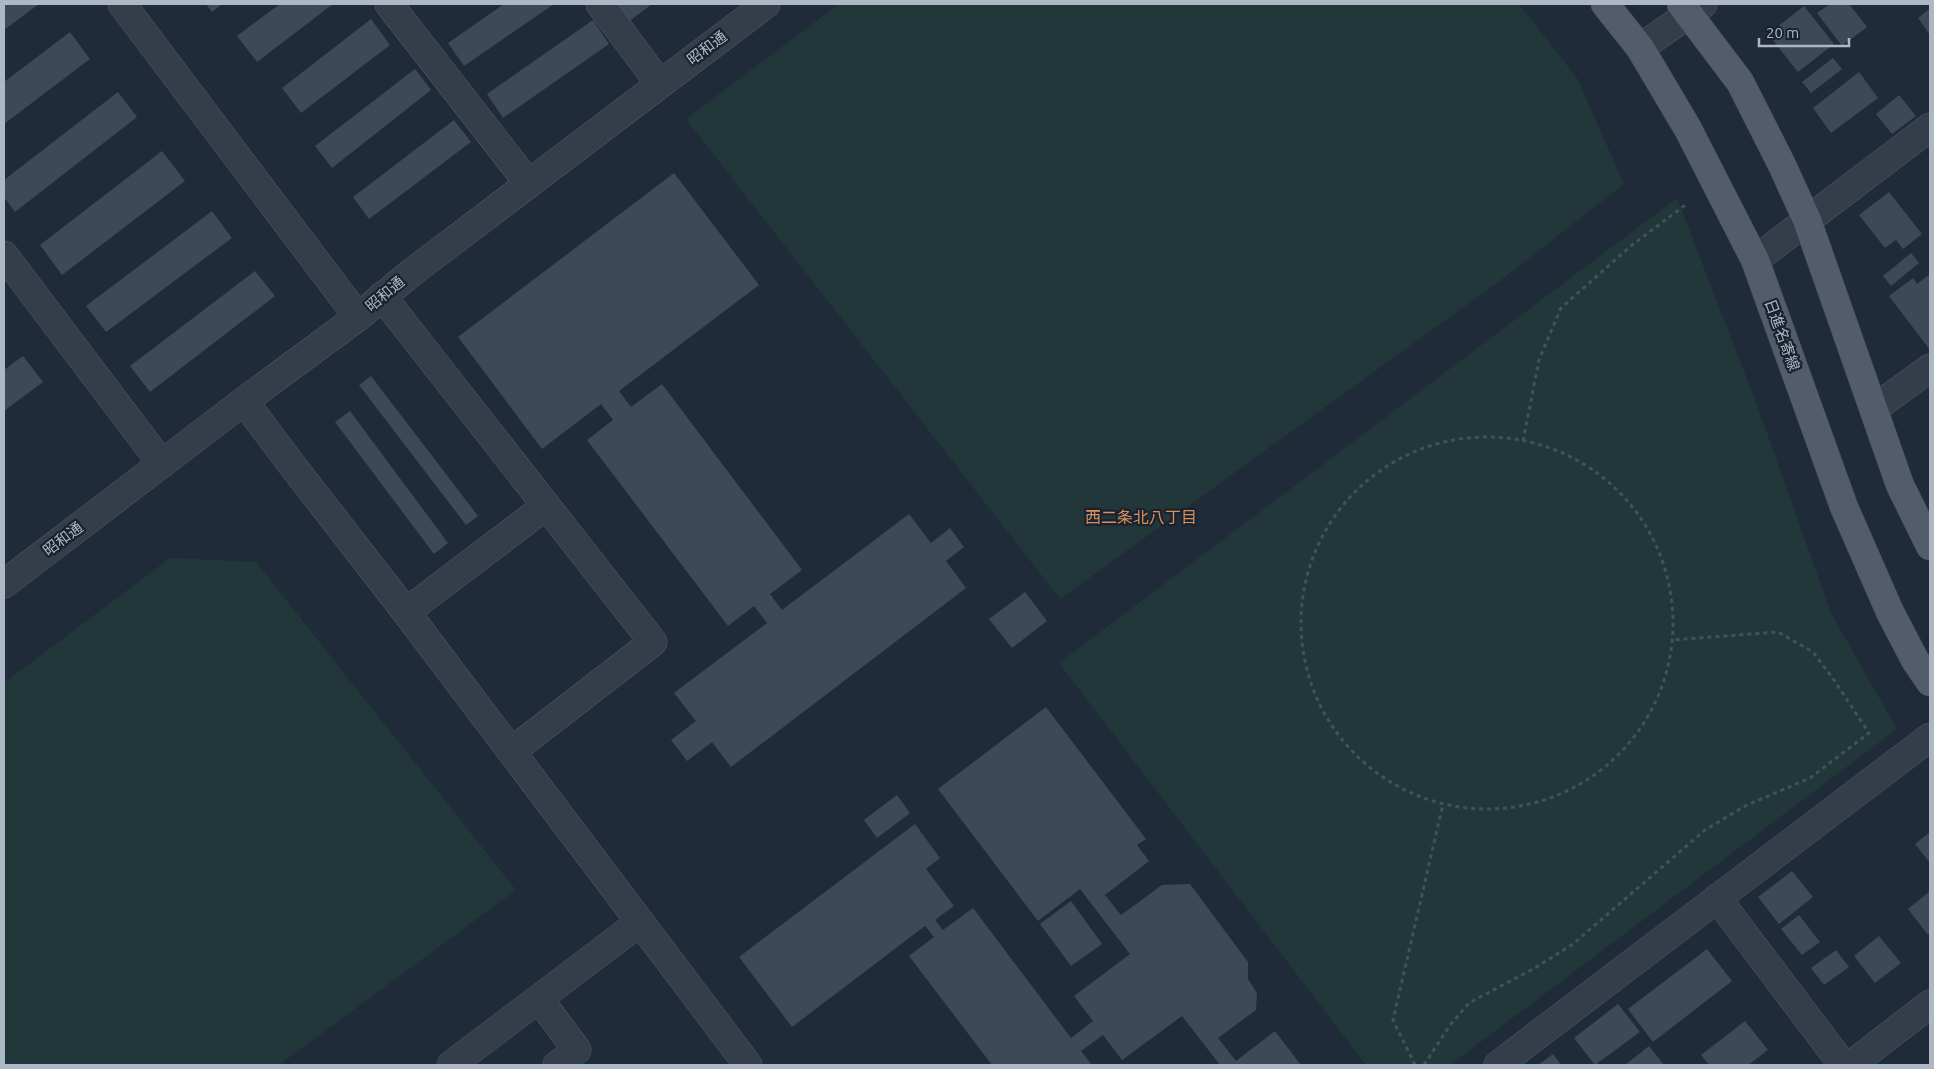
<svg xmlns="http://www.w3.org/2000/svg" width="1934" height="1069" font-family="Ubuntu,'Noto Sans JP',sans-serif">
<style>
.green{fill:#22373a}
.building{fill:#3c4959}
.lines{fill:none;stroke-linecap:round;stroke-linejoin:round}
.minor-casing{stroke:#515a67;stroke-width:29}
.major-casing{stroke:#3d4653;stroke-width:29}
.path{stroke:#405457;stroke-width:3;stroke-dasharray:4 4;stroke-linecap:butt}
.minor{stroke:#343d49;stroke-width:28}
.major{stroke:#525c6a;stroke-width:28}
.labels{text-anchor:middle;stroke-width:4.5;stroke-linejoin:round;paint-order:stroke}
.street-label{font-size:15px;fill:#aeb7c6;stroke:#19222e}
.neighbourhood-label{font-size:16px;fill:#d6915a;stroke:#19222e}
</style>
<rect width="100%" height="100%" fill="#202b39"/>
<g class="green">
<path d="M839,4H1519L1577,78L1624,184L1505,277L1060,599L686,119Z"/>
<path d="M1677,198L1757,405L1831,613L1897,729L1450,1065H1366L1059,663Z"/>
<path d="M170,558L256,562L516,890L279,1065H4V683Z"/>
</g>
<g class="building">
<path d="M4,4H39L4,30Z"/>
<path d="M206,4H222L212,12Z"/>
<path d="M280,4H333L257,62L237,36Z"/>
<path d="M504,4H554L464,66L448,43Z"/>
<path d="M612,4H652L627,23Z"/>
<path d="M1830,4H1849L1867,27L1842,46L1817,13Z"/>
<path d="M1804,6L1834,44L1798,72L1768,34Z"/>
<path d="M1930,8V35L1918,18Z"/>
<path d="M371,19L390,45L301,113L282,88Z"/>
<path d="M593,20L609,44L503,118L487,94Z"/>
<path d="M70,32L90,59L4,124V82Z"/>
<path d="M1833,58L1842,69L1811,93L1802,82Z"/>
<path d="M415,69L431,90L332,168L315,146Z"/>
<path d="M1859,72L1878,98L1831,133L1813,108Z"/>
<path d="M118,92L137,117L15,212L4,197V180Z"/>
<path d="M1899,95L1916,116L1892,134L1876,114Z"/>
<path d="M454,120L471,142L369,219L353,197Z"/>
<path d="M162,151L185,181L62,275L40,245Z"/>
<path d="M674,173L759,285L619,391L631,407L662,384L802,570L770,594L782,610L909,514L931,543L950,528L964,547L946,561L966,588L731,767L712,742L687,761L671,740L696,721L674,693L767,623L754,606L728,626L587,440L613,420L601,404L542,449L458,337Z"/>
<path d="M1889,192L1922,234L1903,249L1896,240L1885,248L1859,215Z"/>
<path d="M212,211L232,238L106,332L86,306Z"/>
<path d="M1911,253L1919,263L1891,286L1883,276Z"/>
<path d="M255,271L275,296L150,392L130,366Z"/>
<path d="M1930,274V350L1889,296L1913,278L1917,284Z"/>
<path d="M23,356L43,382L4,411V370Z"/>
<path d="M371,376L478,516L466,525L359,385Z"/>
<path d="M350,411L448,543L434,554L335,422Z"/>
<path d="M1025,592L1047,621L1012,648L989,619Z"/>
<path d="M1046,707L1146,839L1137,845L1149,861L1105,895L1121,915L1162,885L1190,884L1248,962V979L1257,993L1256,1010L1218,1038L1236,1061L1275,1031L1301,1065H1220L1182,1016L1122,1060L1103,1035L1081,1051L1092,1065H992L909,956L934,937L925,926L792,1027L739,957L915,824L940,858L926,869L954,906L935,920L943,930L973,908L1071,1038L1093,1021L1074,996L1130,954L1080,889L1038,921L938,789Z"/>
<path d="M897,795L910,813L877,838L864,820Z"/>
<path d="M1930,832V863L1915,844Z"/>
<path d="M1792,871L1813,897L1779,924L1758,897Z"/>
<path d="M1930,891V933L1928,935L1908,909Z"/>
<path d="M1071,901L1102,944L1071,966L1040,924Z"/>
<path d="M1799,915L1820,942L1802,955L1781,929Z"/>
<path d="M1879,936L1901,963L1875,983L1854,956Z"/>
<path d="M1707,949L1732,981L1653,1042L1628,1009Z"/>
<path d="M1836,950L1849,967L1824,985L1811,968Z"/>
<path d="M1618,1004L1640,1032L1595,1065L1574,1038Z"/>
<path d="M1745,1021L1768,1050L1748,1065H1709L1701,1055Z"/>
<path d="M1649,1046L1664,1065H1625Z"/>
<path d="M1553,1054L1561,1065H1538Z"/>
</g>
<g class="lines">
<g class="minor-casing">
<g id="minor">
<path d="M122,4L358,317"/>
<path d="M389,4L529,184"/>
<path d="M600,4L660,84"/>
<path d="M1640,48L1703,4"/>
<path d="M4,255L162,464"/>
<path d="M1755,260L1930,127"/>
<path d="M382,296L653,642L512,751"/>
<path d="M244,401L292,465L406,612L748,1065"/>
<path d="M1875,408L1930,368"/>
<path d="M4,584L244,401L358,317L411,273L766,4"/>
<path d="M406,612L546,506"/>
<path d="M1717,898L1843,1065"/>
<path d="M539,999L577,1050L557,1065"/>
<path d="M451,1065L640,922"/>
<path d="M1498,1065L1930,737"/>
<path d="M1851,1065L1930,1004"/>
</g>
</g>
<g class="major-casing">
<g id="major">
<path d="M1605,4L1640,48L1688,129L1755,260L1844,507L1890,612L1915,660L1930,682"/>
<path d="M1681,4L1740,82L1782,165L1807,220L1900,485L1930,546"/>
</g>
</g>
<g class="path">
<circle cx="1487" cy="623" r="186"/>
<path d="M1523,441L1539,360L1561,308L1632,245L1688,203"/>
<path d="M1415,1065L1393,1020L1443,804"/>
<path d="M1424,1065L1450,1025L1469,1003L1535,968L1573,944L1705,830L1745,806L1810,778L1869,733L1834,680L1813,652L1778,632L1672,640"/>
</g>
<use href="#minor" class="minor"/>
<use href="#major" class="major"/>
</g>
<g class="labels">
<g class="street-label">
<text transform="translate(707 48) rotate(-37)" y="5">昭和通</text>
<text transform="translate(385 294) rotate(-40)" y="5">昭和通</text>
<text transform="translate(1782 335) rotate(70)" y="5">日進名寄線</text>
<text transform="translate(63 539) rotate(-37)" y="5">昭和通</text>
</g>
<g class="neighbourhood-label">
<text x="1141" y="523">西二条北八丁目</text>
</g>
</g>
<rect width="1934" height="1069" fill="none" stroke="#aeb7c6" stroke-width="10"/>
<path d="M1759 38v8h90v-8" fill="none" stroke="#aeb7c6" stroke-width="2.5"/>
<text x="1766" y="38" font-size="15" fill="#aeb7c6" stroke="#19222e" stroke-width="4" paint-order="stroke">20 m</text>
</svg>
